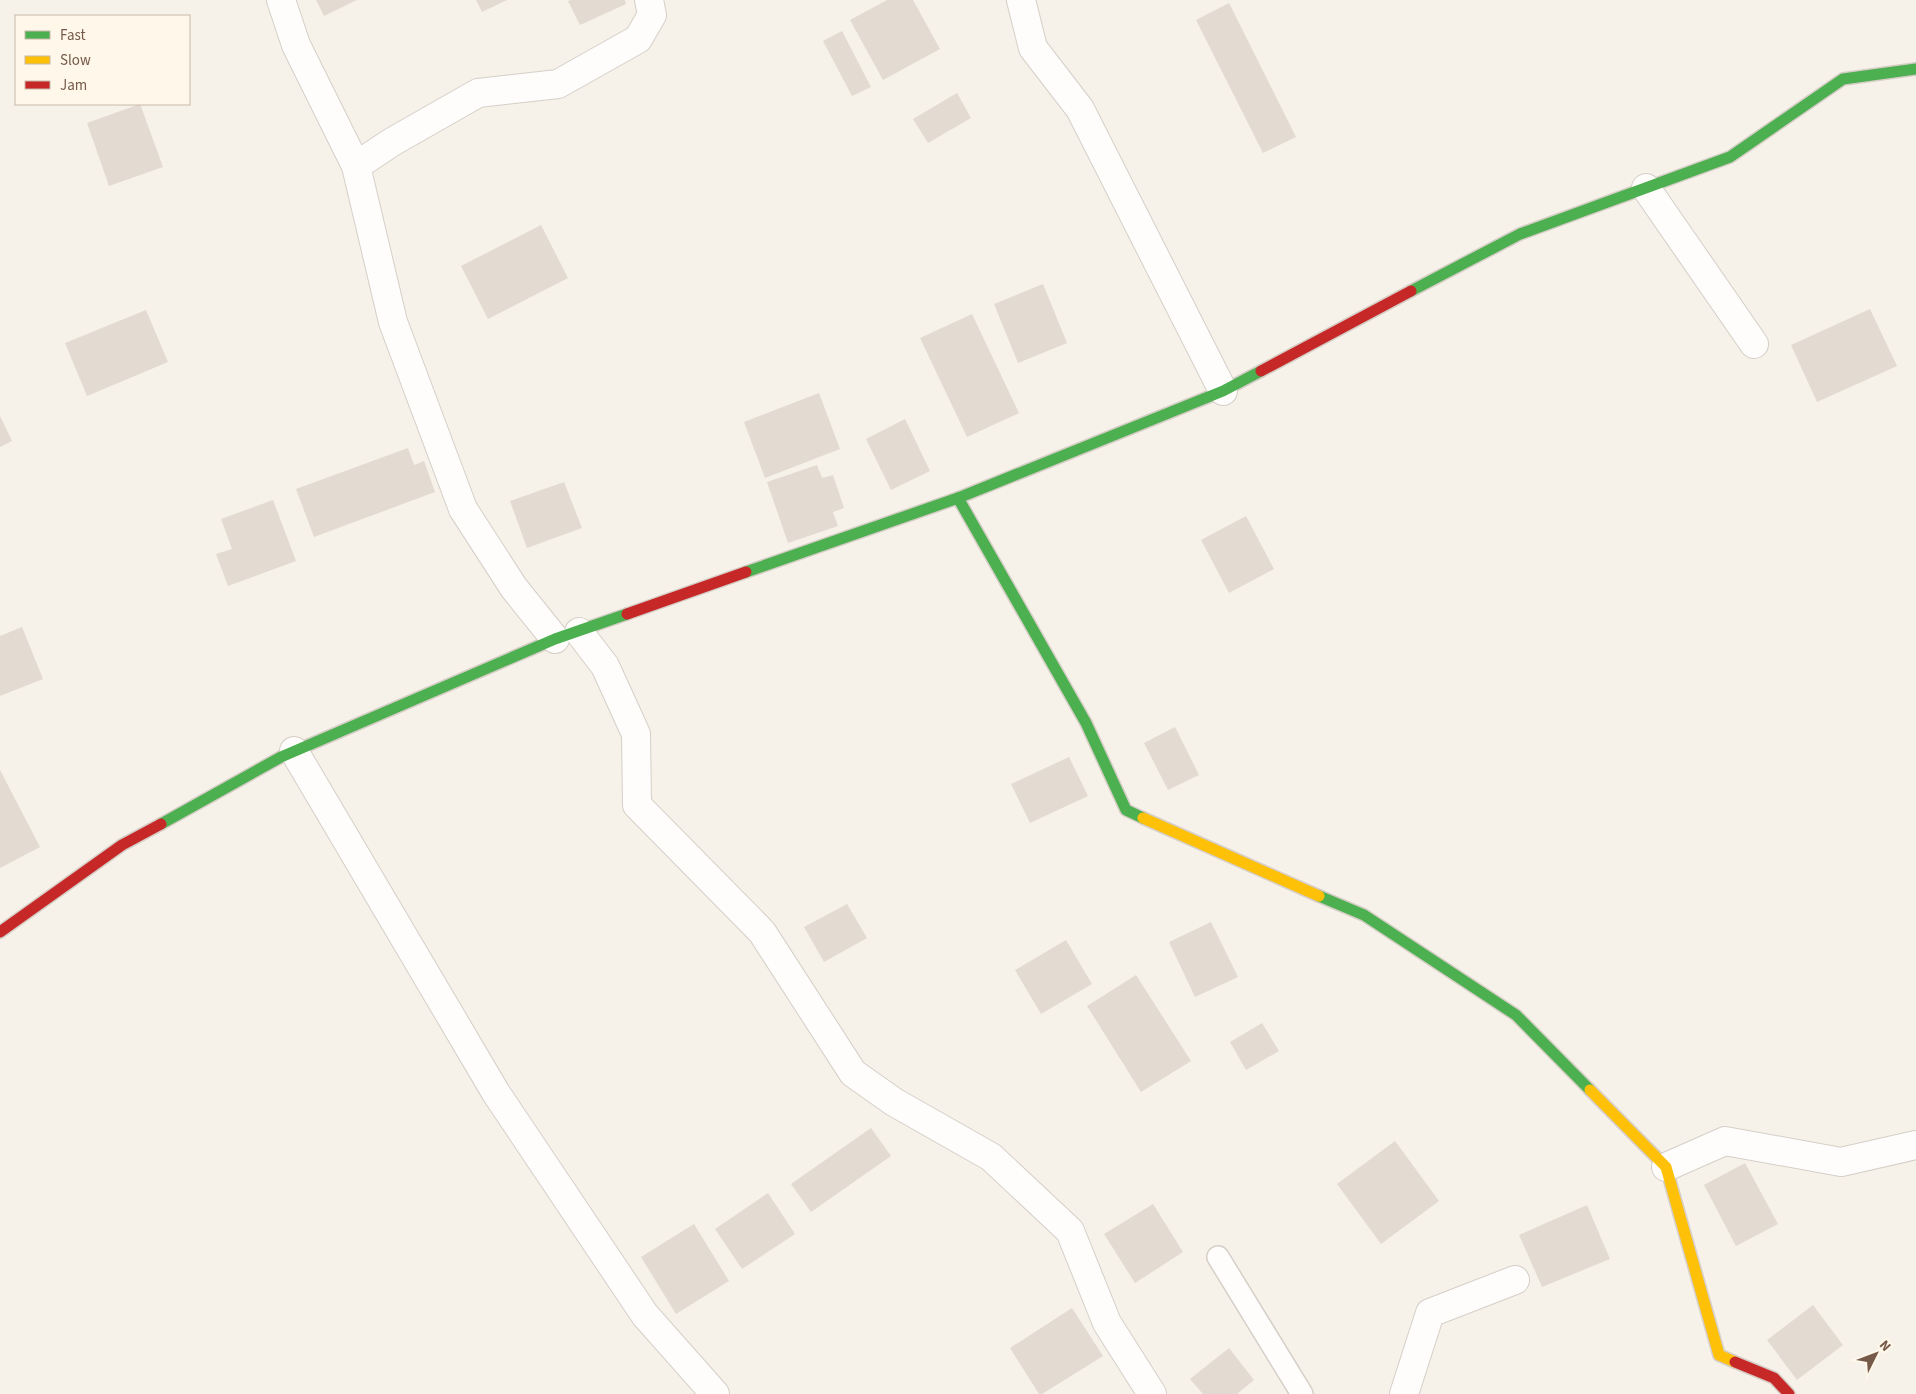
<svg xmlns="http://www.w3.org/2000/svg" width="1916" height="1394" font-family="'Source Sans 3',sans-serif">
<style>
.building{fill:#e3dad1}
.lines{fill:none;stroke-linecap:round;stroke-linejoin:round}
.lane-casing{stroke:#d5cfc8;stroke-width:24}
.street-casing{stroke:#d5cfc8;stroke-width:30}
.fast-casing{stroke:#d6cec6;stroke-width:14}
.slow-casing{stroke:#d6cec6;stroke-width:14}
.jam-casing{stroke:#d6cec6;stroke-width:14}
.lane{stroke:#fefdfc;stroke-width:21}
.street{stroke:#fefdfc;stroke-width:28}
.fast{stroke:#4caf50;stroke-width:11}
.slow{stroke:#ffc107;stroke-width:11}
.jam{stroke:#c62828;stroke-width:11}
</style>
<rect width="100%" height="100%" fill="#f6f2e9"/>
<g class="building">
<path d="M316,0H357L324,16Z"/>
<path d="M476,0H507L482,12Z"/>
<path d="M571,0H625L626,4L580,25L568,1Z"/>
<path d="M887,0H913L940,49L883,80L850,20Z"/>
<path d="M1229,3L1296,137L1263,153L1196,20Z"/>
<path d="M842,31L871,87L852,96L823,41Z"/>
<path d="M957,93L971,118L928,143L913,119Z"/>
<path d="M140,104L163,167L109,186L87,123Z"/>
<path d="M541,225L568,278L488,319L461,266Z"/>
<path d="M1043,284L1067,343L1018,363L994,304Z"/>
<path d="M1870,309L1897,366L1817,402L1791,345Z"/>
<path d="M146,310L168,362L87,396L65,343Z"/>
<path d="M972,314L1019,413L967,437L920,338Z"/>
<path d="M819,393L840,449L765,478L744,422Z"/>
<path d="M0,416L12,441L0,447Z"/>
<path d="M905,419L930,471L891,490L866,439Z"/>
<path d="M408,448L414,465L424,461L435,492L314,537L296,489Z"/>
<path d="M817,465L822,478L833,475L844,508L833,512L838,526L788,543L767,482Z"/>
<path d="M564,482L582,528L527,548L510,501Z"/>
<path d="M273,500L296,561L228,586L216,554L232,549L221,519Z"/>
<path d="M1246,516L1274,569L1229,593L1201,540Z"/>
<path d="M22,627L43,679L0,696V636Z"/>
<path d="M1175,727L1199,775L1168,790L1144,743Z"/>
<path d="M1069,757L1088,796L1030,823L1011,784Z"/>
<path d="M0,770L40,847L0,868Z"/>
<path d="M847,904L867,938L824,962L804,927Z"/>
<path d="M1211,922L1238,977L1195,997L1169,942Z"/>
<path d="M1066,940L1092,984L1041,1014L1015,970Z"/>
<path d="M1136,975L1191,1061L1141,1092L1087,1006Z"/>
<path d="M1262,1023L1279,1051L1246,1070L1230,1042Z"/>
<path d="M871,1128L891,1156L811,1212L791,1184Z"/>
<path d="M1395,1141L1439,1201L1381,1244L1337,1184Z"/>
<path d="M1745,1163L1778,1224L1736,1246L1704,1185Z"/>
<path d="M768,1193L795,1234L742,1269L715,1229Z"/>
<path d="M1153,1204L1183,1252L1135,1283L1104,1234Z"/>
<path d="M1587,1205L1610,1259L1542,1287L1519,1235Z"/>
<path d="M694,1224L729,1281L676,1314L641,1257Z"/>
<path d="M1813,1305L1843,1345L1797,1380L1767,1340Z"/>
<path d="M1072,1308L1103,1356L1042,1394H1039L1010,1348Z"/>
<path d="M1229,1348L1254,1380L1237,1394H1203L1190,1379Z"/>
</g>
<g class="lines">
<g class="lane-casing">
<path id="lane" d="M1218,1257L1302,1394"/>
</g>
<g class="street-casing">
<g id="street">
<path d="M281,0L296,45L356,166L393,322L463,509L514,588L555,639"/>
<path d="M1021,0L1033,48L1080,109L1223,391"/>
<path d="M356,166L392,142L478,93L558,84L638,39L652,15L649,0"/>
<path d="M1646,188L1754,344"/>
<path d="M579,632L605,666L636,734L637,805L762,932L853,1073L894,1102L991,1157L1070,1231L1107,1323L1152,1394"/>
<path d="M294,751L496,1093L645,1315L715,1394"/>
<path d="M1666,1167L1725,1141L1841,1162L1916,1145"/>
<path d="M1404,1394L1430,1313L1515,1280"/>
</g>
</g>
<g class="fast-casing">
<g id="fast">
<path d="M1411,291L1520,234L1730,157L1843,79L1916,69"/>
<path d="M958,498L1086,723L1126,810L1143,818"/>
<path d="M746,572L958,498L1223,391L1261,371"/>
<path d="M161,824L281,757L555,639L627,614"/>
<path d="M1319,896L1364,915L1516,1015L1590,1090"/>
</g>
</g>
<g class="slow-casing">
<g id="slow">
<path d="M1143,818L1319,896"/>
<path d="M1590,1090L1666,1167L1719,1355L1735,1362"/>
</g>
</g>
<g class="jam-casing">
<g id="jam">
<path d="M1261,371L1411,291"/>
<path d="M627,614L746,572"/>
<path d="M0,932L122,845L161,824"/>
<path d="M1735,1362L1774,1378L1789,1394"/>
</g>
</g>
<use href="#lane" class="lane"/>
<use href="#street" class="street"/>
<use href="#fast" class="fast"/>
<use href="#slow" class="slow"/>
<use href="#jam" class="jam"/>
</g>
<rect x="15" y="15" width="175" height="90" fill="#fff7ea" stroke="#c8b8aa"/>
<rect x="25" y="31" width="25" height="8" fill="#4caf50" stroke="#c8b8aa"/>
<text x="60" y="40" font-size="15" fill="#755a49">Fast</text>
<rect x="25" y="56" width="25" height="8" fill="#ffc107" stroke="#c8b8aa"/>
<text x="60" y="65" font-size="15" fill="#755a49">Slow</text>
<rect x="25" y="81" width="25" height="8" fill="#c62828" stroke="#c8b8aa"/>
<text x="60" y="90" font-size="15" fill="#755a49">Jam</text>
<g transform="translate(1876 1354) rotate(48)" stroke="#fff7ea" stroke-width="4" paint-order="stroke">
<path d="M0-4L9 19L0 12L-9 19Z" fill="#755a49"/>
<text y="-8" font-size="14" font-weight="bold" text-anchor="middle" fill="#755a49">N</text>
</g>
</svg>
